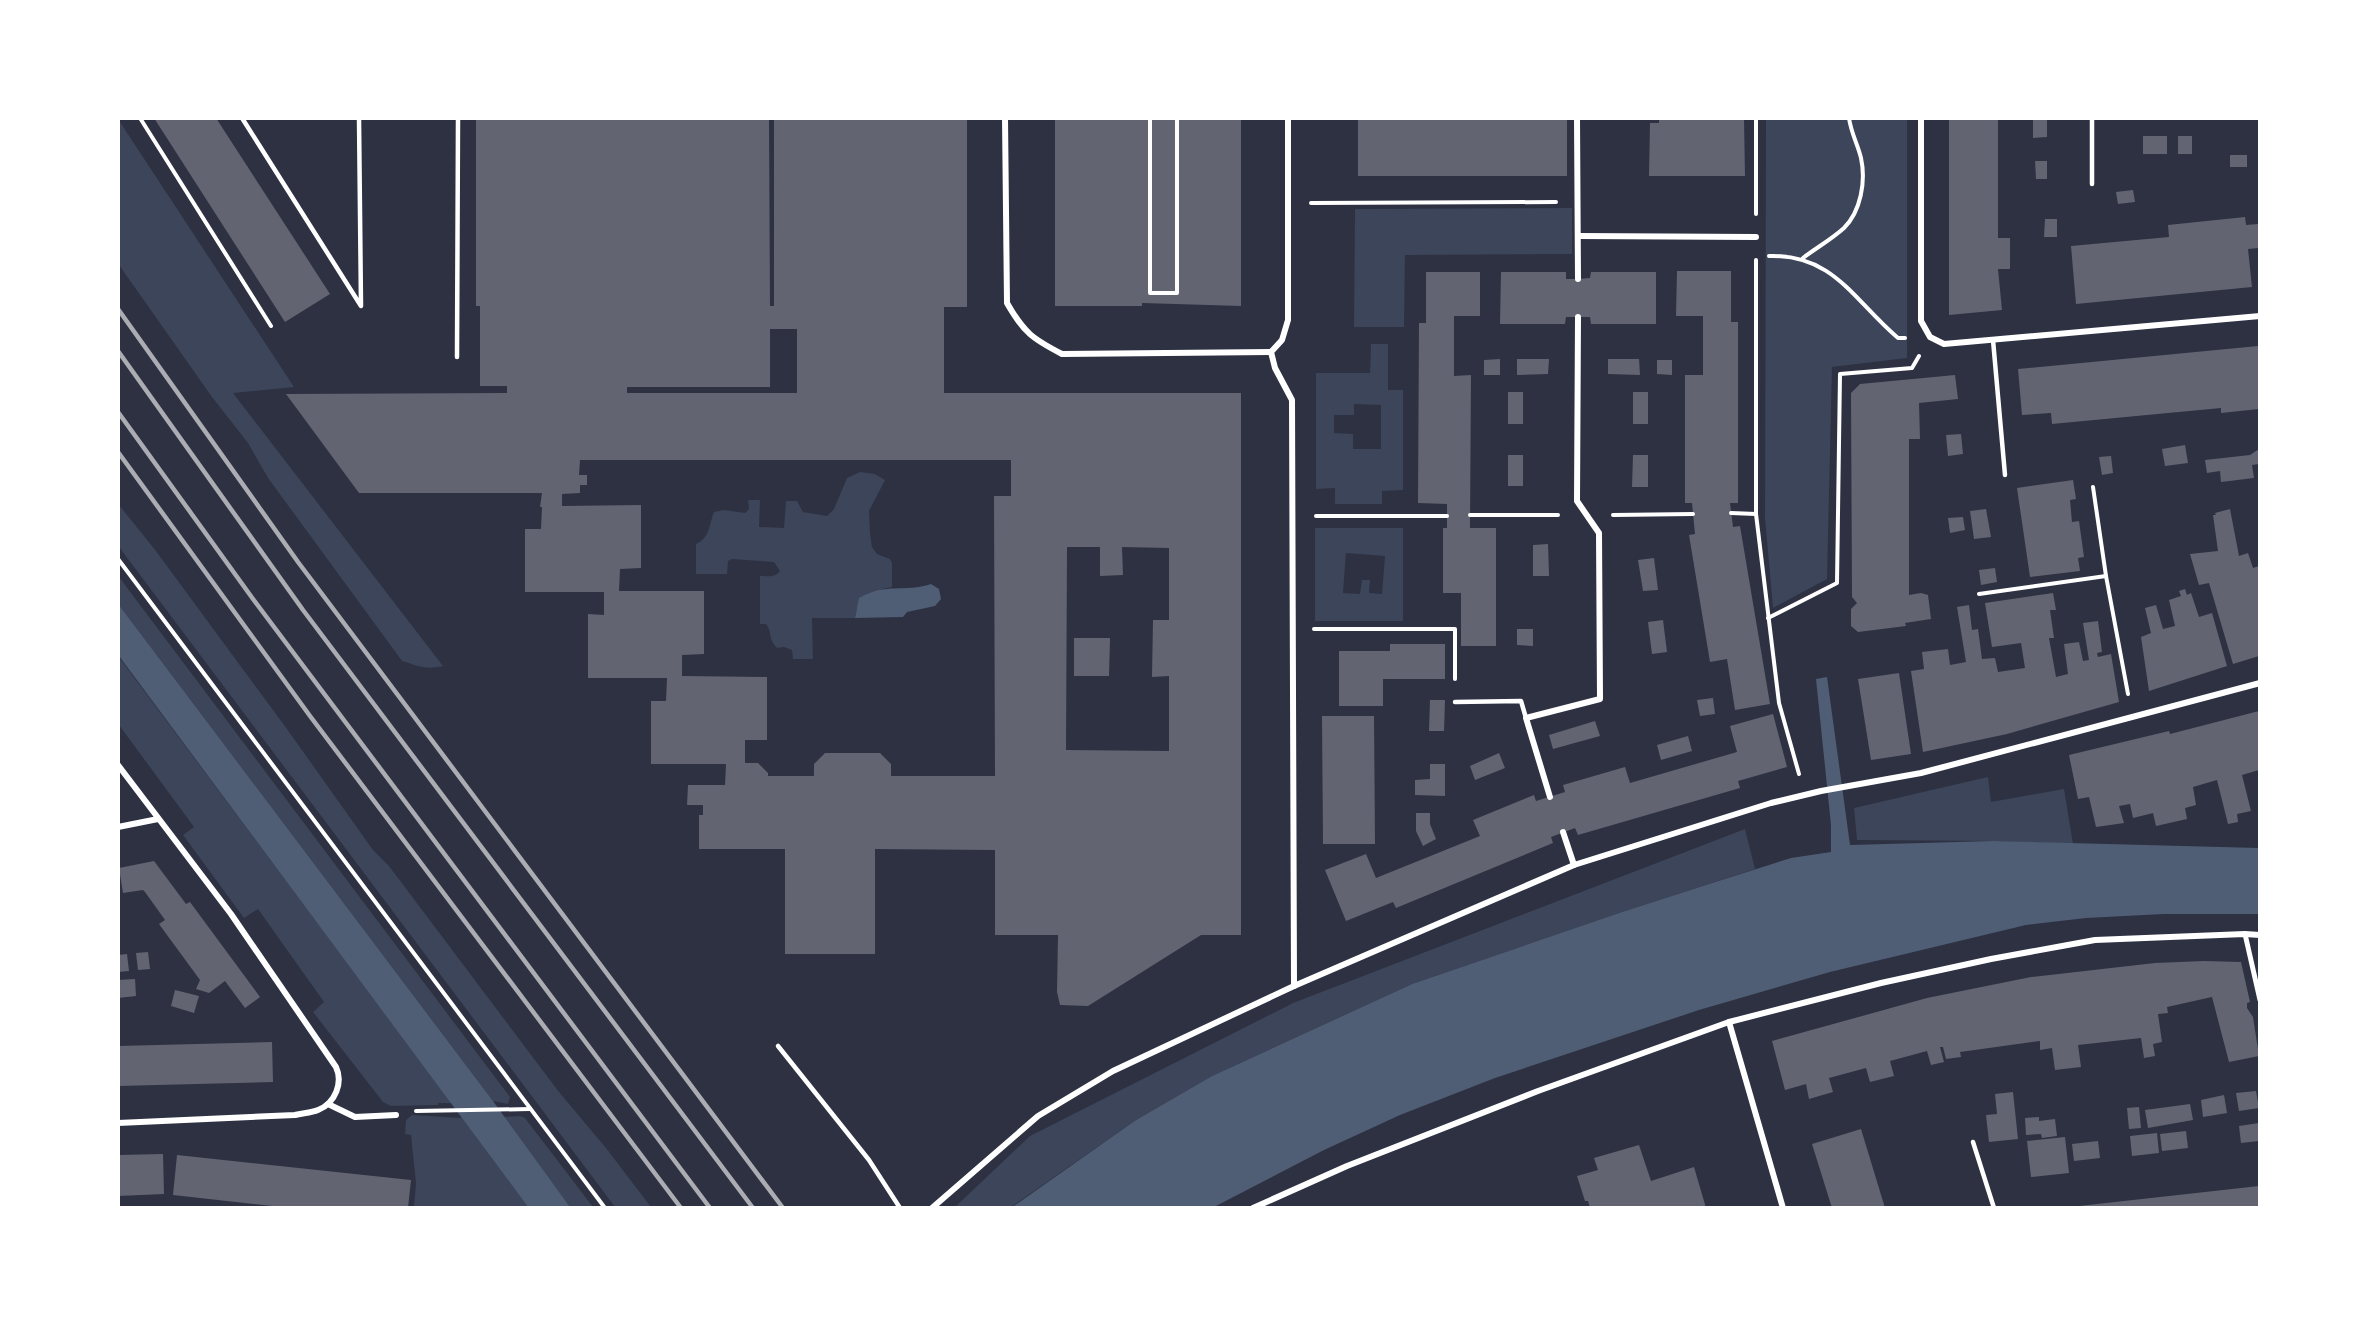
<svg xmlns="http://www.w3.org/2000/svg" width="2378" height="1326" font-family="'Public Sans',sans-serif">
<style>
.green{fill:#3c4559;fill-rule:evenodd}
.water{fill:#4f5d75}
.building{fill:#626471;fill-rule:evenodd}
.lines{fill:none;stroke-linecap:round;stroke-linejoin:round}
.path{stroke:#fff;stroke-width:4}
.service{stroke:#fff;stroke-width:4.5}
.pedestrian{stroke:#fff;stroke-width:5}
.minor{stroke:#fff;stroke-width:6}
.rail{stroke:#abadb3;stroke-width:4.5}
</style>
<rect width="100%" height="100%" fill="#2d3142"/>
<g class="green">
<path d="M118,119L294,387L233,393L443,666C424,670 419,666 402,661L268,478L248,443L212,397L119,265Z"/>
<path d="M1766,119H1907V358L1832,367L1827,579L1773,608L1765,518Z"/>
<path d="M1572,208V254L1405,255L1404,327H1354L1355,209Z"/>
<path d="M1371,344H1388V390H1403V490L1382,491V504H1335V488L1316,489V373H1370ZM1354,404L1381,405V449H1353V434L1334,433V415H1354Z"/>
<path d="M860,472L875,474L885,480L869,511L870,534L872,547L877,554L890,559L892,563V587L883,589L857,608L855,618H812L813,659H793L792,650L784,647L777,648C767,637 773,633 766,624H760V576C769,576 774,578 780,571L774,562L732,559L728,561L727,574H696V544C710,538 709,524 714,512L724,510L745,513L749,509L748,500H760L759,527L784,528L786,501H797L803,512L827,516L834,509L847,478Z"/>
<path d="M119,505L156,551L287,729L373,850L389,866L559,1092L606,1148L651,1207H615L119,547Z"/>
<path d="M1315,528H1403V621H1315ZM1346,553L1385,556L1382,594L1369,593L1370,580H1362L1360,594L1343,593Z"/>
<path d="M119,577L510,1097L508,1104L493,1101L119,605Z"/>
<path d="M118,656L452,1103H438V1105L391,1106L383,1102L313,1012L324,1002L258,909L244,918L183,835L194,827L119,725Z"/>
<path d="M1988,777L1991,802L2064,789L2073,844L1993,841L1857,840L1854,808Z"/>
<path d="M1745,829L1755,869L1622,912L1412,984L1212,1076L1136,1120L1011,1207L954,1208L1030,1136L1293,1003Z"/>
<path d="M412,1115L462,1118L528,1207H414L416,1183L411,1135L405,1134L406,1120Z"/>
<path d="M520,1116L525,1118L593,1207H570L502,1117Z"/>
</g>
<g class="water">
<path d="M931,584L939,589L941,599L935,606L907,612L903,617L855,618L859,598C887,582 904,593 931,584Z"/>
<path d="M119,605L493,1101L570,1207H528L119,656Z"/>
<path d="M1827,677L1850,845L1993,841L2259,848V914H2164L2086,918L2026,925L1830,972L1699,1010L1495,1078L1400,1115L1324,1150L1214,1207L1011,1208L1136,1120L1212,1076L1412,984L1622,912L1709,884L1791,858L1831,852V825L1816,679Z"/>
</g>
<g class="building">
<path d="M154,118H216L330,294L285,322Z"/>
<path d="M476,118H769L770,306H774V118H967V307H944V393H1241V935H1201L1088,1006L1060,1005L1057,992L1058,935H995V850L875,849V954H785V849H699V815H703V805H687L688,785H725L726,764H651V701H666L667,678H588V614L604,615V592H525V529H541L542,507H540L542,493H359L286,394L507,393V386H480V306H476ZM770,329H797V393H627V387H770ZM580,460H1011V496H994L995,776H891V764L880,753H825L814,764V776H768V773L758,763H745V740H767V677L682,676V655L704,654V591H619L620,569L641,568V505L562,506V494L580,493V485H587V475H579ZM1067,547H1100V576L1123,575L1122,547L1169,548V620H1153L1152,677L1169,676V751L1066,750Z"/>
<path d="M1055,118H1241V306L1142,303V306H1055Z"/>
<rect x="1358" y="118" width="209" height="58"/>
<path d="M1659,118H1744L1745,176H1649L1650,123H1659Z"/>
<path d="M1949,118H1998V238H2010V269H1998L2002,310L1949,315Z"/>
<path d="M2033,119H2047V137L2033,138Z"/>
<rect x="2143" y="136" width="24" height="18"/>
<rect x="2178" y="136" width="14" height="18"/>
<rect x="2230" y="155" width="17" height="12"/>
<path d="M2035,161H2047V179H2036Z"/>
<path d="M2133,190L2135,202L2118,204L2116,192Z"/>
<path d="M2245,217L2246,225L2258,224L2259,244V248L2248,249L2252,287L2076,304L2071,246L2169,237L2168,225Z"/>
<path d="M2045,219H2057V237H2044Z"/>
<path d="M1677,271H1731V322H1738V503H1730L1733,527L1740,526L1770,704L1735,710L1727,659L1710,662L1689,535L1695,534L1692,503H1685V375H1703V316H1676Z"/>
<path d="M1426,272H1480V316H1454V376L1471,375L1470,528H1496V646H1461V593H1443V528H1447V504L1418,503L1419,323H1426Z"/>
<path d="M1501,272H1566V279H1578L1590,278L1591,272H1656V324H1591L1590,317H1566L1565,324H1500Z"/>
<path d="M2258,346L2259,409L2221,413V408L2052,424L2051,413L2022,415L2018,369Z"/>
<path d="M1500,359V375H1484V360Z"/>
<path d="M1517,359H1549L1548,374L1517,375Z"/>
<path d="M1608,359H1639L1640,375L1608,374Z"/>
<path d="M1657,360H1672V375L1657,374Z"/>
<path d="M1955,375L1958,399L1919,403L1920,439H1909V595L1921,593L1928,595L1931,619L1905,623L1906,626L1858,632L1851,626V609L1857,603L1852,597L1851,393L1860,384Z"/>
<rect x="1508" y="392" width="15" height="32"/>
<rect x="1633" y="392" width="15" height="32"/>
<path d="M1961,434L1963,454L1948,456L1946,435Z"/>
<path d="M2185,445L2188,463L2165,466L2162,449Z"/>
<path d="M2259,449V464L2252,465L2254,478L2221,482L2220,471L2207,473L2205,460L2250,455Z"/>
<rect x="1508" y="455" width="15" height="31"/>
<path d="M1633,455H1648V487H1632Z"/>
<path d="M2111,456L2113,473L2102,475L2099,457Z"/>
<path d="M2073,480L2076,499L2070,500L2072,522L2079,521L2084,557L2078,558L2080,571L2030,577L2017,488Z"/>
<path d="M1986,509L1991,537L1974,539L1970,511Z"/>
<path d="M2230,509L2239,556L2248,553L2253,568L2259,566V656L2233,664L2209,583L2199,585L2190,554L2218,551L2213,515H2216L2215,513Z"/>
<path d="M1963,517L1965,530L1950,533L1948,518Z"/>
<path d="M1548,544L1549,576H1533V545Z"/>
<path d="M1654,558L1658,590L1643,591L1638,560Z"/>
<path d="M1995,568L1997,582L1981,585L1979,570Z"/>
<path d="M2185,589L2187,595L2191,593L2199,617L2212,613L2227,666L2149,691L2141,637L2151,633L2145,608L2156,605L2163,629L2175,626L2169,600L2181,596L2179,591Z"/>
<path d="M2053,593L2056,610H2050L2054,638H2049L2056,677L2068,674L2064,644L2079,642L2083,661L2089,660L2083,623L2098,621L2102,652L2097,653L2098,657L2111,654L2119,702L2007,734L1923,752L1911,671L1924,669L1922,652L1948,649L1950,665L1966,662L1957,607L1969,605L1972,630L1978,629L1982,659L1995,658L1998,672L2025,668L2021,643L1992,647L1985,603Z"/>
<path d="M1663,620L1667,652L1652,654L1648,622Z"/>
<path d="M1517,629H1533V646L1517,645Z"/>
<path d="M1074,638H1110L1109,676H1074Z"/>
<path d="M1390,644H1445V679H1383V706H1339V651H1390Z"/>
<path d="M1899,673L1911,754L1871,760L1858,679Z"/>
<path d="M1713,698L1715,714L1700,716L1697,700Z"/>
<path d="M1430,700H1445L1444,731H1429Z"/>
<path d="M2259,711V770L2242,775L2251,811L2237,814L2238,822L2228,824L2217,780L2193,787L2196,805L2185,808L2187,819L2156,826L2153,813L2133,818L2130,804L2119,806L2124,823L2096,827L2089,797L2078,799L2069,755L2169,731L2170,734Z"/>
<path d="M1773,714L1787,767L1738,781L1740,788L1578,835L1575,828L1551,837L1553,843L1396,908L1393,902L1346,921L1325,870L1366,854L1376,878L1480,836L1473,820L1534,795L1536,801L1565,792L1563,785L1625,767L1630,783L1737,752L1730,726Z"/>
<path d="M1322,716H1374L1375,844H1323Z"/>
<path d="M1595,721L1600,736L1553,749L1549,735Z"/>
<path d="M1688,736L1692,751L1661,760L1657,745Z"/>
<path d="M1499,753L1505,768L1475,780L1470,766Z"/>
<path d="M1430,764H1445V796L1415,795V780L1430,779Z"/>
<path d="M1416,813H1430V824L1436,839L1423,846L1416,831Z"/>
<path d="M154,861L186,904L190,902L260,997L245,1008L225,981L209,993L196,989L200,980L159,924L165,920L145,892L143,890L123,893L119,868Z"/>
<path d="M148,952L150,969L138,970L136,953Z"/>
<path d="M127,954L129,971L118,972V955Z"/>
<path d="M2204,961L2241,962L2250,1002L2247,1003V1008L2253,1017L2259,1056L2229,1062L2212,997L2167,1007L2168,1013L2158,1014L2162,1042L2153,1044L2155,1056L2144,1058L2141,1038L2078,1045L2081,1067L2055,1070L2052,1048L2040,1050V1041L1960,1052L1961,1057L1946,1059L1943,1047H1940L1944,1062L1931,1065L1927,1051L1890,1061L1894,1076L1870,1082L1866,1068L1829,1078L1833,1092L1809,1099L1806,1084L1785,1090L1772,1041L1927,998L2031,977L2155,963Z"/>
<path d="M135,979L136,996L118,998V980Z"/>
<path d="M175,990L199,996L194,1013L171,1006Z"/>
<path d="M272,1042L273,1082L118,1086V1046Z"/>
<path d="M2256,1091L2259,1108L2239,1111L2236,1093Z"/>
<path d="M2013,1092L2018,1139L1989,1142L1986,1115L1997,1114L1995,1094Z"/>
<path d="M2224,1095L2227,1113L2203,1117L2201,1100Z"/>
<path d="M2190,1104L2193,1120L2148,1128L2145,1110Z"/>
<path d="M2139,1107L2141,1128L2129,1129L2127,1108Z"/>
<path d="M2039,1117V1121L2055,1119L2057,1136L2042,1138L2041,1134L2026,1135L2025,1118Z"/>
<path d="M2259,1123V1141L2241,1143L2239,1126Z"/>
<path d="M1861,1129L1885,1208H1832L1812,1144Z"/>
<path d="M2186,1131L2188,1148L2162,1151L2160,1134Z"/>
<path d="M2157,1133L2159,1153L2132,1156L2130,1136Z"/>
<path d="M2065,1137L2069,1173L2031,1177L2027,1141Z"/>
<path d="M2098,1141L2100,1158L2074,1161L2072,1144Z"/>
<path d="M1639,1145L1651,1181L1694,1167L1706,1208H1590L1588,1201H1585L1577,1176L1598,1170L1594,1158Z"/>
<path d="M163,1154L164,1194L118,1196V1155Z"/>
<path d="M177,1155L411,1180L408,1208H291L173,1195Z"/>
<path d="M2259,1186V1208H2079V1206Z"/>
</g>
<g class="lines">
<g class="path">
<path d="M140,118L271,326"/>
<path d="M1150,118V293H1177V118"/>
<path d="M1756,118V214"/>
<path d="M1311,203L1556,202"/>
<path d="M1769,256C1834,254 1854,301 1898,338H1905"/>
<path d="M1803,258C1816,248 1832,239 1844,228C1861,211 1866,181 1861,158C1858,145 1851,133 1849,118"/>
<path d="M1756,260V514L1779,703L1799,774"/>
<path d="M2093,487L2106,576L2128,694"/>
<path d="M1731,513L1756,514"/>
<path d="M1470,515H1558"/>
<path d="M1613,515L1693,514"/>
<path d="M1316,516H1447"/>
<path d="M118,559L605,1208"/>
<path d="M1979,594L2106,576"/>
<path d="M1768,618L1837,583L1840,374L1912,368L1919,356"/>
<path d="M1314,629H1455V679"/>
<path d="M416,1111L530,1109"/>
</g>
<g class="service">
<path d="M242,118L361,306L359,118"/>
<path d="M2092,184V118"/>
<path d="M1993,340L2005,475"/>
<path d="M457,357L458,118"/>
<path d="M1455,702L1521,701L1526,718"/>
<path d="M778,1046L869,1160L900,1208"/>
<path d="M1973,1142L1994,1208"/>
</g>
<path class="pedestrian" d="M2245,934L2260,1000"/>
<g class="minor">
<path d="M1005,118L1007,303C1024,333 1033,339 1062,354L1271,352"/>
<path d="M1288,118V320L1282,340L1271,352L1275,368L1292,400L1294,986"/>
<path d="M1577,118L1578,279"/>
<path d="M1921,118V321L1930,337L1944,344L2260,316"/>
<path d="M1578,236L1756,237"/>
<path d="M118,765L231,914L336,1067C343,1082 336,1103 318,1110C311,1113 302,1113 295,1115L118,1123"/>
<path d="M1550,797L1526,718L1600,699L1599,533L1577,501L1578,317"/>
<path d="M118,827L158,819"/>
<path d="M1563,832L1574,865"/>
<path d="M1729,1022L1783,1208"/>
<path d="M328,1104L355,1117L396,1115"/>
<path d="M932,1208L1038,1116L1113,1071L1294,986L1574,865L1771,803L1821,791L1921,773L2260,683"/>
<path d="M1253,1208L1347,1166L1538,1091L1729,1022L1881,983L1991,959L2095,940L2245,934L2260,935"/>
</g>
<g class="rail">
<path d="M118,309L298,562L783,1208"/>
<path d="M118,351L303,610L753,1208"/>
<path d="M118,412L253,599L710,1208"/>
<path d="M118,452L310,716L681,1208"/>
</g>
</g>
<rect width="2378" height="1326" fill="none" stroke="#ffffff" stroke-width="240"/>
</svg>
